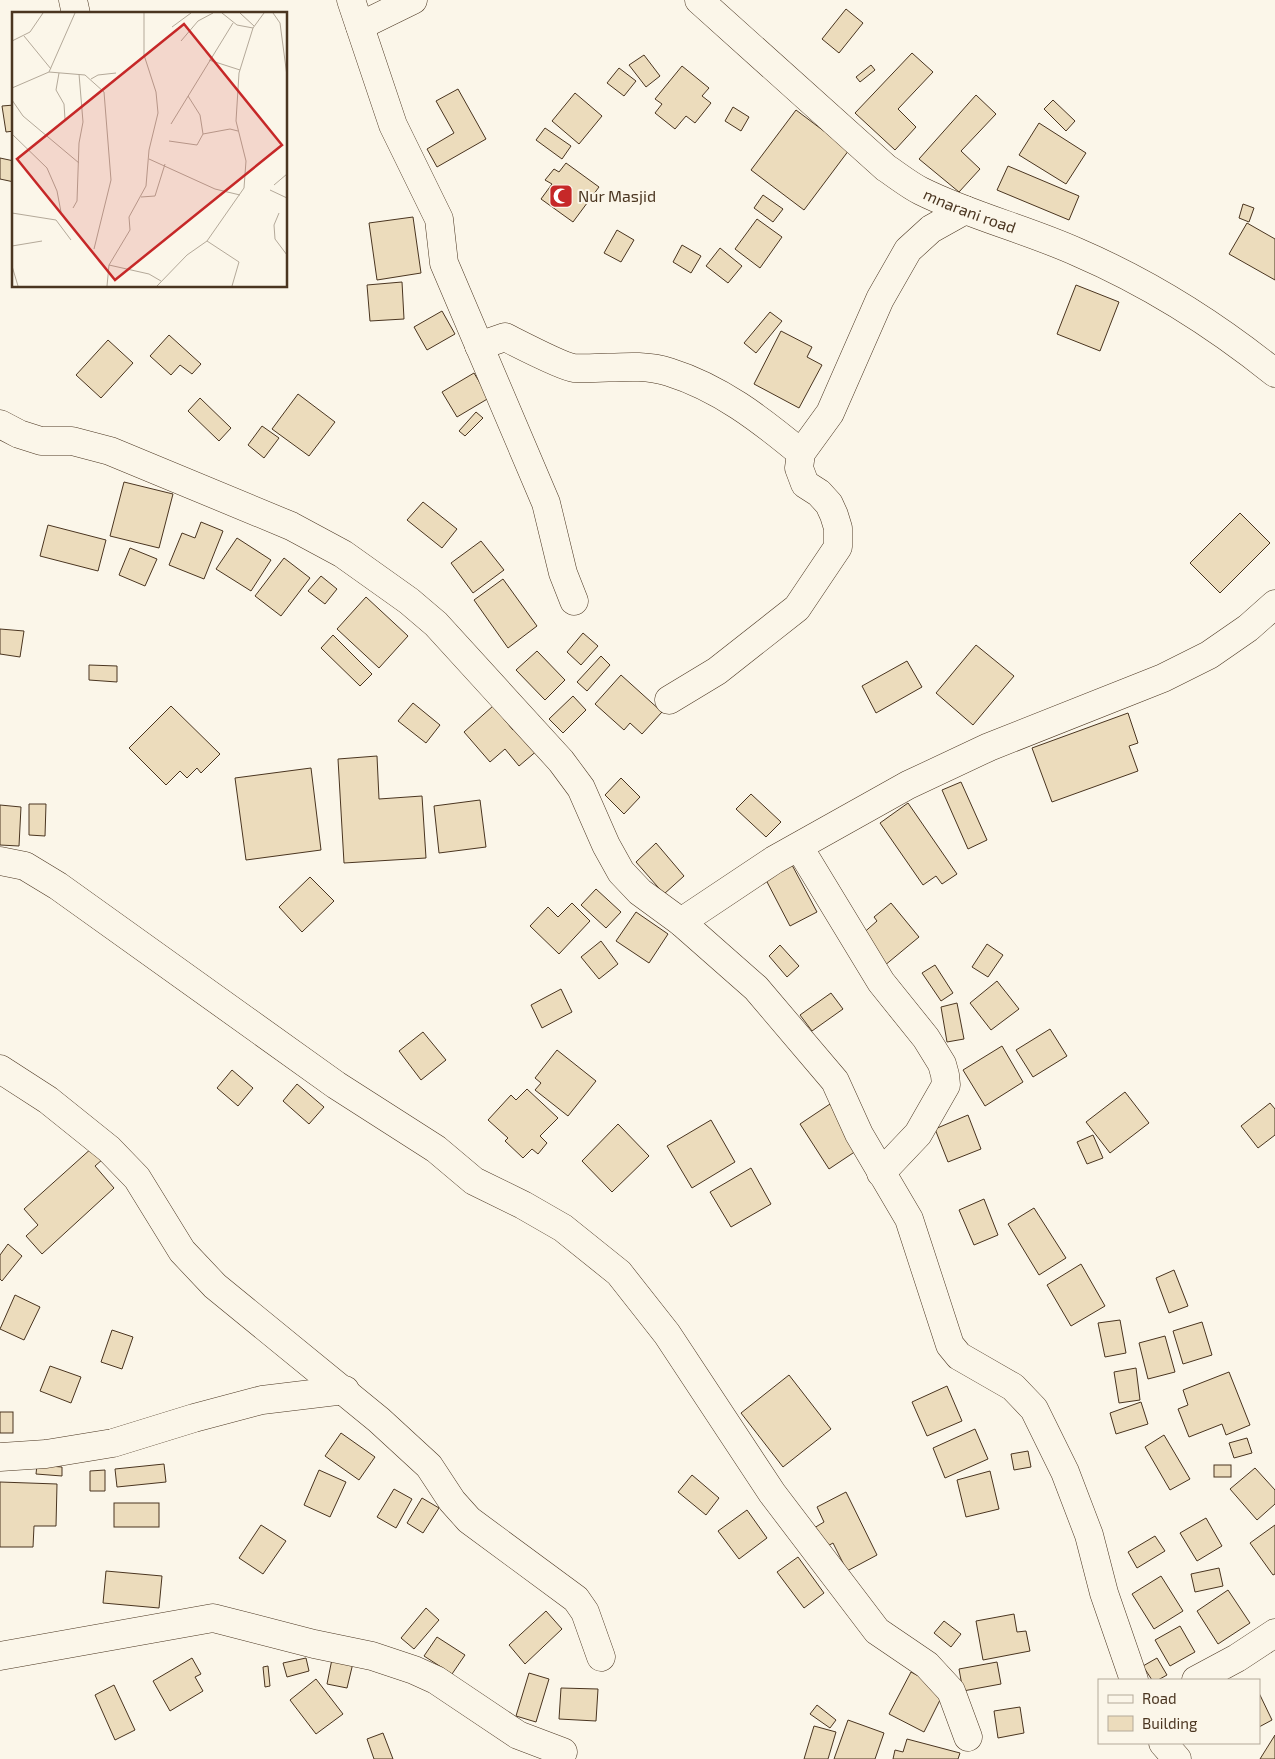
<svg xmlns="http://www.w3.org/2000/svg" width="1275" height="1759" font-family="'Exo 2',sans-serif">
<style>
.building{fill:#ecdcbc;stroke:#4a3520}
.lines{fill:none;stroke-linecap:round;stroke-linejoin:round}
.street-casing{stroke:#4a3520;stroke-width:29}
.street{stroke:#fbf6e9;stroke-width:28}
.labels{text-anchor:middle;stroke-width:4;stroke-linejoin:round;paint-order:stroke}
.poi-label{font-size:16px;fill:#4a3520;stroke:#fbf6e9;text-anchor:start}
.street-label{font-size:16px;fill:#4a3520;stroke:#fbf6e9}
.inset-road{fill:none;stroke:#b4a999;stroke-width:1}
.view{fill:#c62828;fill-opacity:0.15;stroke:#c62828;stroke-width:2.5}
.inset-edge{fill:none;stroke:#4a3520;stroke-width:2.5}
</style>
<rect width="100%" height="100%" fill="#fbf6e9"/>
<g class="building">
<path d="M846,9L863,23L839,53L822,39Z"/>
<path d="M912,53L933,72L898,109L916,127L895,150L855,113Z"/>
<path d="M644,55L660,76L646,87L629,65Z"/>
<path d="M871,65L875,70L860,82L856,77Z"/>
<path d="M682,66L709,88L702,96L711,103L695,123L686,116L675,129L655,113L662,104L655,99Z"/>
<path d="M619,68L636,81L624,96L607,83Z"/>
<path d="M458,89L486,139L437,167L427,149L454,133L436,101Z"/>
<path d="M575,93L602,116L579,144L552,121Z"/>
<path d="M976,95L996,114L961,151L980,169L959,192L919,159Z"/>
<path d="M1053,100L1075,121L1066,131L1044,109Z"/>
<path d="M14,105V131L6,132L2,106Z"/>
<path d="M733,107L749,117L741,131L725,121Z"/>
<path d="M796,110L849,150L804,210L751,170Z"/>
<path d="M1039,123L1086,153L1066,184L1019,155Z"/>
<path d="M545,128L571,146L562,159L536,140Z"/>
<path d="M0,158L14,161V182L0,179Z"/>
<path d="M566,163L599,187L573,222L541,199L552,184L545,180L554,169L559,172Z"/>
<path d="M1008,166L1079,196L1069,220L997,190Z"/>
<path d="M763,195L783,209L773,222L754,208Z"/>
<path d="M1243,204L1254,208L1249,222L1239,218Z"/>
<path d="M413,217L421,273L377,280L369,223Z"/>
<path d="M757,219L782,237L760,268L735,249Z"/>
<path d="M1247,223L1275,239V280L1229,254Z"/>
<path d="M617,230L634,240L621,262L604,253Z"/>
<path d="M682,245L701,256L691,273L673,262Z"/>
<path d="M720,248L742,266L728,283L706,266Z"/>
<path d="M402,282L404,319L370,321L367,285Z"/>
<path d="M1076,285L1119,302L1100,351L1057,334Z"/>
<path d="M442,311L455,334L427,350L414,327Z"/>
<path d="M770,312L782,321L756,353L744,343Z"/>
<path d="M781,331L812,347L807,357L822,365L799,408L754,384Z"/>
<path d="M169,335L201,364L192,374L180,365L171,375L150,356Z"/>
<path d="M108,340L133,363L101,398L76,375Z"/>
<path d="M474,373L489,398L457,417L442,392Z"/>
<path d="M298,394L335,422L309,456L272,429Z"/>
<path d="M200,398L231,428L219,441L188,411Z"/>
<path d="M476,412L483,418L465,436L459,431Z"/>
<path d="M262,426L279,438L264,458L248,445Z"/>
<path d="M124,482L173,494L159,548L110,536Z"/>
<path d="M423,502L457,529L442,548L407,520Z"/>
<path d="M1240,513L1270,543L1220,593L1190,563Z"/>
<path d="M201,522L223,531L204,579L169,565L182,533L195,538Z"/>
<path d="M48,525L106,540L98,571L40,556Z"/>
<path d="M237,538L271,560L251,591L216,569Z"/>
<path d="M481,541L504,570L473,593L451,563Z"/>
<path d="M130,548L157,559L145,586L119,575Z"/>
<path d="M284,558L310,578L281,616L255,596Z"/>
<path d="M321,576L337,589L325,604L308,591Z"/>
<path d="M503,579L537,626L508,648L474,600Z"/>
<path d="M366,597L408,636L379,668L337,629Z"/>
<path d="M0,629L24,631L20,657L0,654Z"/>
<path d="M583,633L598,646L581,665L567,652Z"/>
<path d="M333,635L372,674L360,686L321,648Z"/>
<path d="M976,645L1014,676L973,725L936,693Z"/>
<path d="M537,651L565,680L545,700L516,670Z"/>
<path d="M601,656L610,665L587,691L577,682Z"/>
<path d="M907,661L922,687L876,713L862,686Z"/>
<path d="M89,665L117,666V682L89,680Z"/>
<path d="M621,675L662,712L642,734L630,723L624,730L595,704Z"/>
<path d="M573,696L586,710L563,733L549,719Z"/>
<path d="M413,703L440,725L426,743L398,721Z"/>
<path d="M171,706L220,754L201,773L197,768L187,778L180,771L166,785L129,748Z"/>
<path d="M493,706L513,730L519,725L539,749L519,766L505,749L490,762L464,732Z"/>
<path d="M1128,713L1138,743L1129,746L1138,771L1052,802L1032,748Z"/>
<path d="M377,756L379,799L422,796L426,858L344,863L338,759Z"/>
<path d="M311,768L321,850L246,860L235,778Z"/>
<path d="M621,778L640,797L624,814L605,795Z"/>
<path d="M961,782L987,840L968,849L942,790Z"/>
<path d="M751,794L781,822L766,837L736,809Z"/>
<path d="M480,800L486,847L439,853L434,806Z"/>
<path d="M908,803L957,874L942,884L936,876L923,885L880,823Z"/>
<path d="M29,804H46L45,836L29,835Z"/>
<path d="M0,805L21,807L19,846L0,845Z"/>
<path d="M656,843L684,876L664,894L636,862Z"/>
<path d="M792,865L817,912L790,926L766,880Z"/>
<path d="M310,877L334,901L302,932L279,907Z"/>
<path d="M596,889L621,912L606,928L581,905Z"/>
<path d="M572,903L590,921L559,954L530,926L548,907L558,917Z"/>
<path d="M891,903L919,937L884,966L860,936L877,921L874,917Z"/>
<path d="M636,912L668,934L649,963L616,941Z"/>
<path d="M601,941L618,964L599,979L581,957Z"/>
<path d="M987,944L1003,955L988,977L972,967Z"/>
<path d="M780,945L799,966L787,977L769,956Z"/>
<path d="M935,965L953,993L941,1001L922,973Z"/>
<path d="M997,981L1019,1009L991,1030L970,1003Z"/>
<path d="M561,989L572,1012L542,1028L531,1005Z"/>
<path d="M831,993L843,1009L812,1031L800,1015Z"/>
<path d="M957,1003L964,1039L947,1042L941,1007Z"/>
<path d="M1050,1029L1067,1056L1033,1077L1016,1050Z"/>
<path d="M423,1032L446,1060L421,1080L399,1051Z"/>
<path d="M1002,1046L1023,1082L985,1106L963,1070Z"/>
<path d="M557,1050L596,1081L568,1116L535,1090L541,1083L535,1078Z"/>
<path d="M232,1070L253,1088L238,1106L217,1088Z"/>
<path d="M297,1084L324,1107L309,1124L283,1101Z"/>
<path d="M527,1089L558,1118L540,1136L547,1143L538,1154L532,1149L523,1158L505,1141L508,1138L488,1120L511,1095L516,1100Z"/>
<path d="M1125,1092L1149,1123L1110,1153L1086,1122Z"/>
<path d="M1270,1103L1275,1109V1135L1258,1148L1241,1126Z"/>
<path d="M830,1104L859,1149L829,1169L800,1124Z"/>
<path d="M968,1115L981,1149L948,1162L935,1129Z"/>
<path d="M711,1120L735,1162L692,1188L667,1146Z"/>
<path d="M618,1124L649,1156L612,1192L582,1161Z"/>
<path d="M1093,1135L1103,1158L1087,1164L1077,1142Z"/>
<path d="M93,1147L103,1159L95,1166L114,1188L42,1254L26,1236L38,1225L24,1209Z"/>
<path d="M751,1168L771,1204L731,1227L710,1192Z"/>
<path d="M984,1199L998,1235L974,1245L959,1210Z"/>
<path d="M1034,1208L1066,1258L1039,1275L1008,1224Z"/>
<path d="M8,1244L22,1256L2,1281L0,1279V1255Z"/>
<path d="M1081,1264L1105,1306L1071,1326L1047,1285Z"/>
<path d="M1174,1270L1188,1306L1169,1313L1156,1278Z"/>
<path d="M15,1295L40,1307L24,1340L0,1329Z"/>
<path d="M1120,1320L1126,1353L1105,1357L1098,1323Z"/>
<path d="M1202,1322L1212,1355L1183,1364L1173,1331Z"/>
<path d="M112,1330L133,1337L122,1369L101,1362Z"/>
<path d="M1165,1336L1175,1372L1148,1379L1139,1343Z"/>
<path d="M50,1366L81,1377L71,1403L40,1391Z"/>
<path d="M1136,1368L1140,1400L1119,1403L1114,1372Z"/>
<path d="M1229,1372L1250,1425L1226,1435L1222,1424L1189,1437L1178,1409L1188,1405L1183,1390Z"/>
<path d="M789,1375L831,1429L783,1467L741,1413Z"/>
<path d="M947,1386L962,1421L927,1436L912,1402Z"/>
<path d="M1141,1402L1148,1424L1116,1434L1110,1413Z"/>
<rect x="0" y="1412" width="13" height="21"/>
<path d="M975,1429L988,1459L945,1478L933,1448Z"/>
<path d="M341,1433L375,1457L359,1480L325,1456Z"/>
<path d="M1164,1435L1190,1479L1170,1490L1145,1447Z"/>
<path d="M1247,1438L1252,1453L1234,1458L1229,1443Z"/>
<path d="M1028,1451L1031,1467L1014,1470L1011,1454Z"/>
<path d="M164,1464L166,1482L117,1487L115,1469Z"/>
<path d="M37,1465L62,1467V1476L36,1474Z"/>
<rect x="1214" y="1465" width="17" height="12"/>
<path d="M1255,1468L1275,1490V1504L1257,1520L1230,1489Z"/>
<path d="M105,1470V1491H90V1471Z"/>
<path d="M319,1470L346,1482L330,1517L304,1505Z"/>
<path d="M990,1471L999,1509L966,1517L957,1480Z"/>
<path d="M692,1475L719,1498L706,1515L678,1492Z"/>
<path d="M0,1482L57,1484L56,1526H34L33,1547H0Z"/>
<path d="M394,1489L412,1499L396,1528L377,1517Z"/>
<path d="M846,1492L877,1555L847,1571L833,1543L824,1548L814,1528L824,1522L817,1507Z"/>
<path d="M422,1498L439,1508L423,1533L407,1523Z"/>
<rect x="114" y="1503" width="45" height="24"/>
<path d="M747,1510L767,1538L739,1559L718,1531Z"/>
<path d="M1206,1518L1222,1546L1197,1561L1180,1533Z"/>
<path d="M261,1525L286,1541L263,1574L239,1558Z"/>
<path d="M1275,1525V1574L1273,1575L1250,1543Z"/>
<path d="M1155,1536L1165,1551L1137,1568L1128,1552Z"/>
<path d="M798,1557L824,1593L804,1608L777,1572Z"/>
<path d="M1219,1568L1223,1586L1195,1592L1191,1574Z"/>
<path d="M106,1571L162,1576L159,1608L103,1603Z"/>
<path d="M1161,1576L1183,1611L1154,1629L1132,1594Z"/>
<path d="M1228,1590L1250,1623L1218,1644L1197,1611Z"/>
<path d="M426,1608L439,1620L414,1649L401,1638Z"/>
<path d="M546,1611L562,1629L525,1664L509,1645Z"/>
<path d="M1014,1614L1017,1632L1026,1631L1030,1651L983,1660L976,1621Z"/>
<path d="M944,1621L961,1634L951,1647L934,1633Z"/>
<path d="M1180,1626L1195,1652L1170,1666L1155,1640Z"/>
<path d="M437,1637L465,1655L452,1674L424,1656Z"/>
<path d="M192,1658L201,1674L195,1677L203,1691L170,1711L153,1681Z"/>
<path d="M306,1658L309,1671L287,1677L283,1663Z"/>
<path d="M1157,1658L1167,1675L1158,1680H1152L1143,1666Z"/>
<path d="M332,1659L353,1663L347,1688L327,1684Z"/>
<path d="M997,1662L1001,1684L963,1691L959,1669Z"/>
<path d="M268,1666L270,1686L265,1687L263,1667Z"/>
<path d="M911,1672L945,1690L924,1732L889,1714Z"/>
<path d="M529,1673L549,1679L536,1722L516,1716Z"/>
<path d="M316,1679L343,1714L316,1734L290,1700Z"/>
<path d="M114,1685L135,1730L115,1740L95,1695Z"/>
<path d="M561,1688L598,1689L596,1721L559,1719Z"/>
<path d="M1259,1693L1272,1720L1259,1727Z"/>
<path d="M817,1705L836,1720L830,1728L810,1714Z"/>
<path d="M1020,1707L1024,1733L998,1738L994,1711Z"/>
<path d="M848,1720L884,1733L875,1759H834Z"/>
<path d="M814,1726L836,1732L828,1759H804Z"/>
<path d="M383,1733L393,1759H374L367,1739Z"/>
<path d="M1275,1735V1759H1260Z"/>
<path d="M907,1739L960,1753L958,1759H893L895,1750L903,1752Z"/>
</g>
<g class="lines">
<g class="street-casing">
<g id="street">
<path d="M73,0L76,14"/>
<path d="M351,0L393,125L439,219L444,263L546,503L563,573L574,601"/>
<path id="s1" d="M699,0L886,168C898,176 909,185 921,191C971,216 1026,229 1077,252C1149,283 1214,324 1275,373"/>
<path d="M360,26L413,0"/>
<path d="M479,346L505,337C519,344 563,367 574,368C605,370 639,362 669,372C720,388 760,419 801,453"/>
<path d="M0,424L19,434L41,441H72L110,451L291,526L343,554L409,601L436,624L561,761L581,788L606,845L621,872L640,892L681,922L756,988L835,1081L859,1134L909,1219L950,1345L959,1356L1013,1387L1034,1409L1065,1472L1089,1535L1104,1593L1134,1680"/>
<path d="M669,700L717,671L797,608L838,547V528L834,515L829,504L819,493L805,484L799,468L801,453L830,413L880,299L908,250L931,229L965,210"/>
<path d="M799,847L881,982L926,1038L942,1064L945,1075L946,1085L918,1134L881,1173"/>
<path d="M0,861L25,866L58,886L336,1085L436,1149L474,1181L523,1205L563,1228L619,1273L667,1334L772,1493L877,1631L927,1665L951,1691L968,1737"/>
<path d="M681,922L774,860L908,785L989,747L1163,678L1209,655L1248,628L1275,604"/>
<path d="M0,1069L48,1100L109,1149L137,1178L182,1251L215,1286L379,1420L429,1466L452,1501L469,1520L576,1599L585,1612L601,1657"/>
<path d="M0,1457L46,1454L113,1443L194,1418L262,1400L345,1390"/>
<path d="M0,1656L213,1618L314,1644L372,1656L414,1670L436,1680L518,1735L563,1752"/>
<path d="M1196,1680L1237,1658L1275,1633"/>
<path d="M1163,1743L1177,1759"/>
</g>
</g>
<use href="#street" class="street"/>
</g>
<defs>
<g id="mosque-square" transform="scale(1.25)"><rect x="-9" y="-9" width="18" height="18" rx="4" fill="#c62828" stroke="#fbf6e9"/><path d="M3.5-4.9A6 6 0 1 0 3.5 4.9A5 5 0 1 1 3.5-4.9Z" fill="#fff"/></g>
</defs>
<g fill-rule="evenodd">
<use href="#mosque-square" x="561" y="196"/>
</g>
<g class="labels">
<g class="poi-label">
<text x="578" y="202">Nur Masjid</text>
</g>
<g class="street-label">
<text dy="6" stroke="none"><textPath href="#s1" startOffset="346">mnarani road</textPath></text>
</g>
</g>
<g transform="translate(12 12)">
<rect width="275" height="275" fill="#fbf6e9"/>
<path class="inset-road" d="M210,1L225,13L241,16M228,1L242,14M261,1L268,11L275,64M160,15L179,1M12,24L39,57M0,29L18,20L31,1M169,29L186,9L201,1M197,48L228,58M37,60L73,63L92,80L99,168L82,237M47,61L44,78L52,92L53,107M79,67L86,63L104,61M0,76L37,60L63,1M176,84L188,103L191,122M0,88L11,104L67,151M159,112L221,11M0,122L35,156L45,179L49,200M157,129L185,133L191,122L218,117L226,119M137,147L203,177L228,183M262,173L275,162M258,178L275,186M129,185L143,184L153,152M61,196L65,189L67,131L71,110L67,62M0,201L44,208L59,228M267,201L262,213L263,227L275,243M195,229L227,250L220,274M0,234L30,229M97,253L137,262L149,269M0,254L6,274M95,274L97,253L118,218L117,205L134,174L137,138L146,101L144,80L132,43V1M145,274L175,243L195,229L232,176L234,149L224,109L227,61L241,16L252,1"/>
<path class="view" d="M172,12L270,133L103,268L5,147Z"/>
<rect width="275" height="275" class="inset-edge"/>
</g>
<rect x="1098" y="1679" width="162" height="65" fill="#fbf6e9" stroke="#b4a999"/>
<rect x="1108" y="1695" width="25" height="8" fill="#fbf6e9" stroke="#b4a999"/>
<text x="1142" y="1704" font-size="15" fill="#4a3520">Road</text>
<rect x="1108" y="1716" width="25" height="15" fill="#ecdcbc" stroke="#b4a999"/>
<text x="1142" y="1729" font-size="15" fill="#4a3520">Building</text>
</svg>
